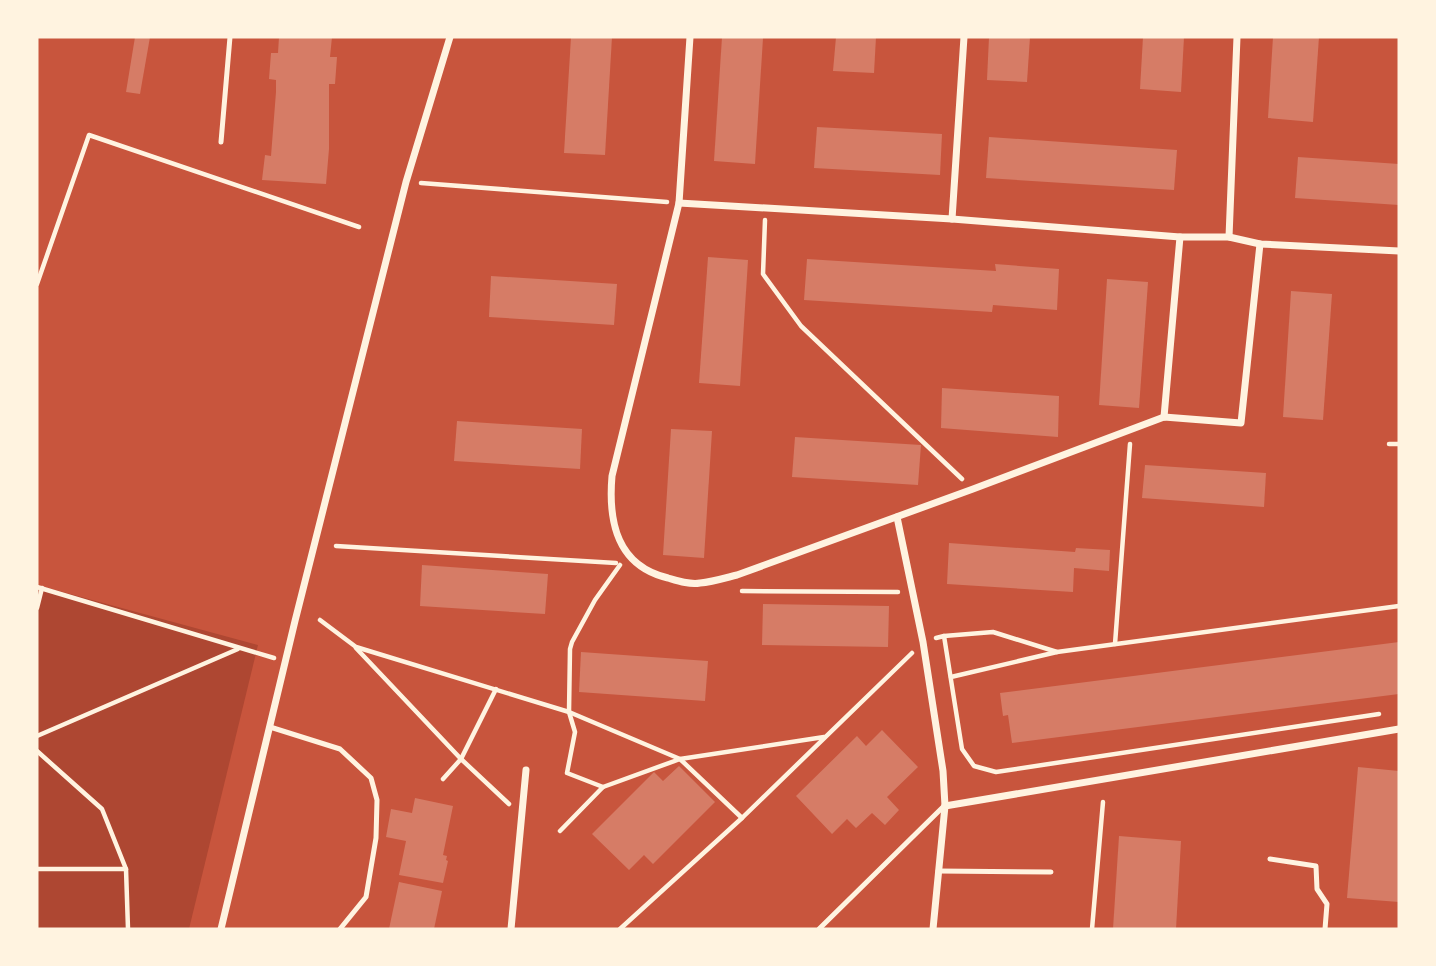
<svg xmlns="http://www.w3.org/2000/svg" width="1436" height="966" font-family="Lato,sans-serif">
<style>
.green{fill:#ae4732}
.building{fill:#d67c66}
.lines{fill:none;stroke-linecap:round;stroke-linejoin:round}
.path{stroke:#fff3e0;stroke-width:4.5}
.service{stroke:#fff3e0;stroke-width:5}
.minor{stroke:#fff3e0;stroke-width:7}
</style>
<rect width="100%" height="100%" fill="#c8553d"/>
<path class="green" d="M37,585L258,645L189,929H37Z"/>
<g class="building">
<path d="M135,37H150L140,94L126,92Z"/>
<path d="M279,37H332L330,57H337L335,84H329V149L326,184L262,180L265,155L271,156L276,92V80L269,79L271,53H278Z"/>
<path d="M571,37H612L605,155L564,153Z"/>
<path d="M722,37L763,38L755,164L714,161Z"/>
<path d="M836,37H876L874,73L833,71Z"/>
<path d="M989,37H1030L1027,82L987,80Z"/>
<path d="M1143,37H1184L1181,92L1140,89Z"/>
<path d="M1273,37H1319L1313,122L1268,118Z"/>
<path d="M817,127L942,134L940,175L814,168Z"/>
<path d="M989,137L1177,150L1174,190L986,178Z"/>
<path d="M1298,157L1399,164V205L1295,198Z"/>
<path d="M708,257L748,260L740,386L699,383Z"/>
<path d="M807,259L996,271L995,264L1059,269L1057,310L993,305L992,312L804,300Z"/>
<path d="M491,276L617,284L614,325L489,317Z"/>
<path d="M1107,279L1148,282L1139,408L1099,405Z"/>
<path d="M1291,291L1332,294L1323,420L1283,417Z"/>
<path d="M942,388L1059,396L1058,437L941,428Z"/>
<path d="M457,421L582,429L580,469L454,461Z"/>
<path d="M671,429L712,431L704,558L663,555Z"/>
<path d="M795,437L921,445L918,485L792,477Z"/>
<path d="M1145,465L1266,473L1264,507L1142,498Z"/>
<path d="M949,543L1075,552L1076,548L1110,550L1109,571L1074,568L1073,592L947,584Z"/>
<path d="M422,565L548,574L545,614L420,606Z"/>
<path d="M763,604L889,606L888,647L762,645Z"/>
<path d="M1399,642V694L1012,743L1008,715L1003,716L1000,693Z"/>
<path d="M581,652L708,661L705,701L579,692Z"/>
<path d="M882,730L918,767L887,797L899,810L885,825L872,813L856,828L847,819L832,834L796,796L857,736L866,746Z"/>
<path d="M679,766L715,802L653,864L644,855L629,870L592,834L654,772L663,781Z"/>
<path d="M1358,767L1399,771V902L1347,898Z"/>
<path d="M415,798L453,806L443,855L447,856L446,860L448,861L443,883L399,875L406,841L386,837L391,809L412,813Z"/>
<path d="M1119,836L1181,841L1176,929H1113Z"/>
<path d="M399,882L442,891L434,929H389Z"/>
</g>
<g class="lines">
<g class="path">
<path d="M421,183L667,202"/>
<path d="M765,220L763,274L801,326L962,479"/>
<path d="M37,284L89,135L359,227"/>
<path d="M1389,444H1399"/>
<path d="M336,546L616,563"/>
<path d="M37,587L274,658"/>
<path d="M742,591L898,592"/>
<path d="M37,608L42,588"/>
<path d="M320,620L356,647L569,712L680,759L742,818"/>
<path d="M944,636L962,749L974,766L996,772L1379,714"/>
<path d="M936,638L944,636L993,632L1057,652L1399,606"/>
<path d="M1115,644L1130,444"/>
<path d="M356,648L461,759L509,804"/>
<path d="M951,677L1057,652"/>
<path d="M37,736L238,649"/>
<path d="M37,751L102,809L126,869"/>
<path d="M443,779L461,759L496,689"/>
<path d="M603,787L567,773L575,732L569,712L570,649L572,642L595,600L620,565"/>
<path d="M560,831L603,787L680,759L824,737"/>
<path d="M37,869H126L128,929"/>
<path d="M620,929L742,818L912,653"/>
<path d="M1092,929L1103,802"/>
</g>
<g class="service">
<path d="M221,142L230,37"/>
<path d="M270,727L340,749L371,778L377,800L376,838L366,897L340,929"/>
<path d="M1270,859L1316,866L1317,889L1327,904L1325,929"/>
<path d="M938,871L1051,872"/>
<path d="M819,929L944,806"/>
</g>
<g class="minor">
<path d="M690,37L679,203L612,476C608,522 617,566 668,578C678,581 690,585 700,583C712,582 725,578 737,575L973,489L1164,417L1241,423L1260,244"/>
<path d="M679,203L952,219L1180,237H1229L1260,244L1399,251"/>
<path d="M952,219L964,37"/>
<path d="M1229,237L1237,37"/>
<path d="M1164,417L1180,237"/>
<path d="M897,517L923,642L943,771L945,806L933,929"/>
<path d="M945,806L1399,729"/>
<path d="M221,929L295,621L406,182L450,37"/>
<path d="M511,929L526,770"/>
</g>
</g>
<rect width="1436" height="966" fill="none" stroke="#fff3e0" stroke-width="77"/>
</svg>
